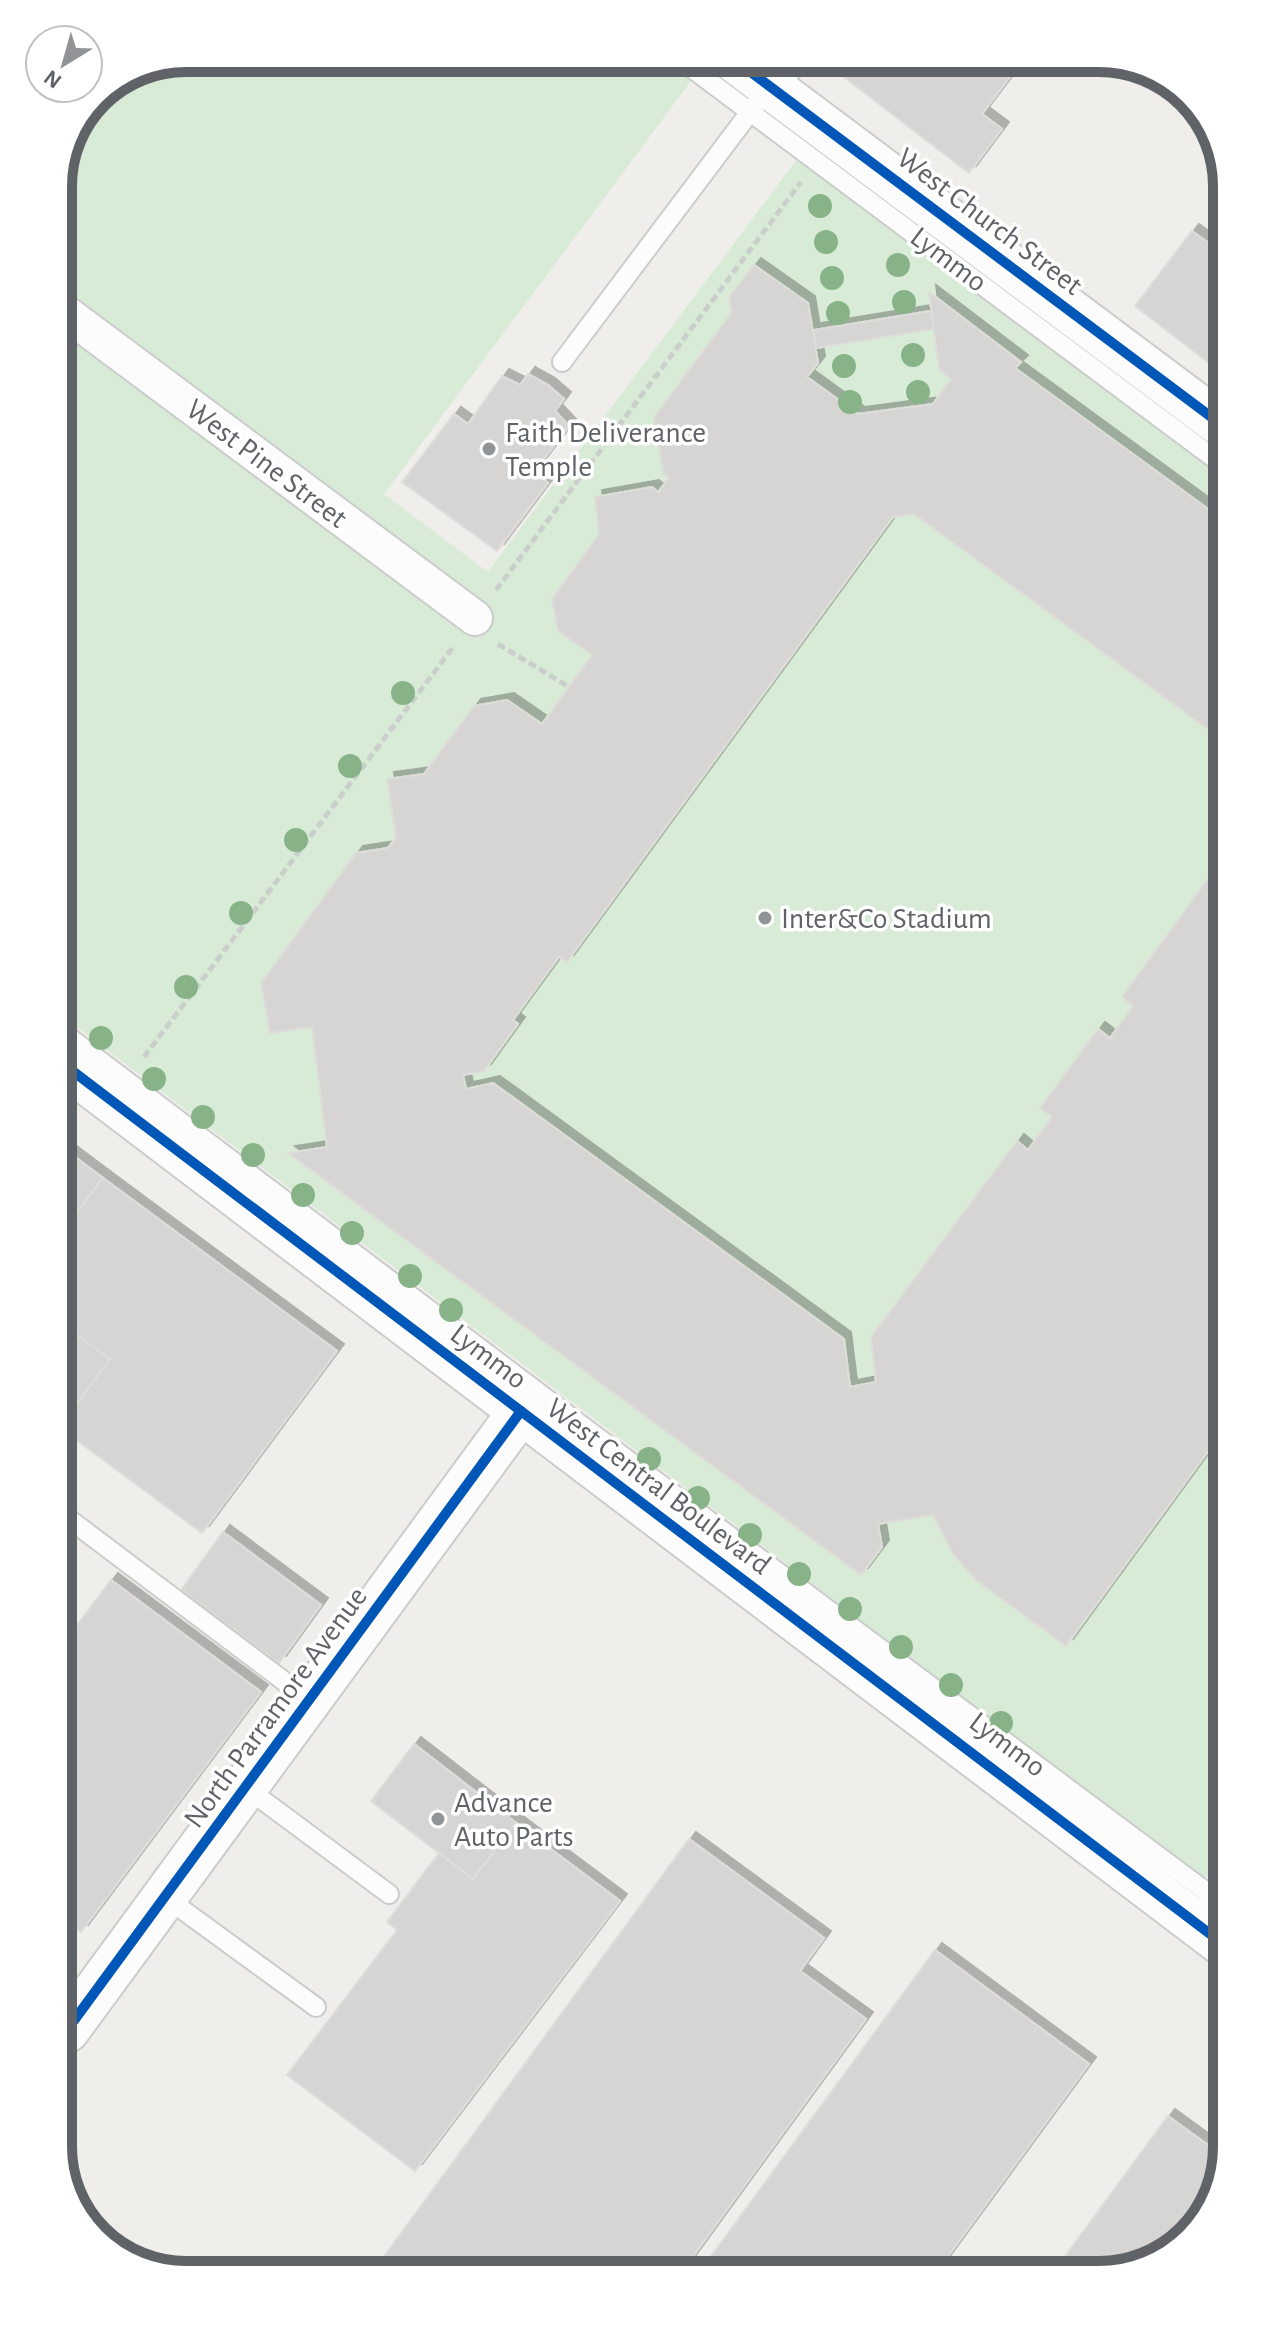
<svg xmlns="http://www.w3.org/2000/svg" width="1285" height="2333" font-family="'Alegreya Sans',sans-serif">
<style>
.green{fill:#d8ebd6}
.building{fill:#d6d5d3;stroke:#deddd9;stroke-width:2;filter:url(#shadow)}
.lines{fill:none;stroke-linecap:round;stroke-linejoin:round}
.service-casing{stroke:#cbcccc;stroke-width:22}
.minor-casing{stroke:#cbcccc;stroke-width:38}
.tertiary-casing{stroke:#cbcccc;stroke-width:48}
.path{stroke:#cacfcc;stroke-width:5;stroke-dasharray:8 4;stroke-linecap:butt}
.service{stroke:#fdfcfc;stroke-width:18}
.minor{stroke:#fdfcfc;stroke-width:34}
.tertiary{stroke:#fdfcfc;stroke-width:44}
.cycleway-casing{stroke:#fff;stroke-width:15}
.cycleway{stroke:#0057b8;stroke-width:10}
.tree{fill:#88b388}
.poi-dot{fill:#919496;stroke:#fff;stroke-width:3}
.labels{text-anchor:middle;stroke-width:7;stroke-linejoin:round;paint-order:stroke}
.street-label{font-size:30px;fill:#5f6368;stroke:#fff}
.poi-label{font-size:30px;fill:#5f6368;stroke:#fff;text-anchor:start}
.rim{fill:none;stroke:#5f6368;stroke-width:10}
</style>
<defs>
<filter id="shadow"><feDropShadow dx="7" dy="-7" stdDeviation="0" flood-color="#0004"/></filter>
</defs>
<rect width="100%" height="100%" fill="#efeeea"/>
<path class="green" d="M186,58H661L691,81L384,494L488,572L797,159L1173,438L1219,475L1226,1862L1215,1875L1204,1877L1187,1867L62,1016L58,178L96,95Z"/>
<g class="building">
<path d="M859,58H1024L982,114L1002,129L969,173L844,77Z"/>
<path d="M1192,231L1218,250V370L1135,306Z"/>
<path d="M754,265L808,303L818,363L807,377L858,414L933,404L951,379L939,369L929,292L1021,362L1015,368L1219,517L1220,738L914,514L893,517L567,962L559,957L513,1020L518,1024L484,1071L463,1075L466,1089L493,1083L844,1339L850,1387L876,1382L871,1337L1017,1141L1028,1150L1052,1117L1040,1108L1098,1029L1110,1038L1133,1006L1122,997L1221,861L1223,1431L1066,1646L976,1580L953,1554L933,1515L878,1524L882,1547L861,1575L288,1153L327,1147L312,1027L270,1033L261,983L356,853L388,848L396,837L387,779L424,774L474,706L507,700L542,724L592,655L558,631L552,599L599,534L595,497L652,487L658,492L669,478L663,473L654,417L732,312L729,297Z"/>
<path d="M931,311L934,329L816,348L814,330Z"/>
<path d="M528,374L548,385L564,399L555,411L569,426L534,472L548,483L497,551L402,482L454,414L468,424L502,376L520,385Z"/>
<path d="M63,1148L103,1178L63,1231Z"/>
<path d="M103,1178L337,1351L202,1533L64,1431V1421L110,1359L64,1326L63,1231Z"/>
<path d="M64,1326L110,1359L64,1421Z"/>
<path d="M223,1532L321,1605L279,1663L181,1590Z"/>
<path d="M111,1580L261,1692L81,1932L67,1922L65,1641Z"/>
<path d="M414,1744L516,1823L473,1879L371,1801Z"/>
<path d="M516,1823L620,1901L415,2171L287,2075L397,1930L387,1922L439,1853L473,1879Z"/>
<path d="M689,1839L824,1938L800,1971L866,2019L683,2270L372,2273Z"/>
<path d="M935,1950L1089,2064L940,2267L701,2270Z"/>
<path d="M1168,2116L1224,2157L1206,2218L1148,2265L1058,2266Z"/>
</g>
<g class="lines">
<g class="service-casing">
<g id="service">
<path d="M678,58L1219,462"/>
<path d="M562,362L756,104"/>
<path d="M62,1032L597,1437L1224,1905"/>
<path d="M65,1516L309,1700"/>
<path d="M245,1787L389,1894"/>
<path d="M165,1897L316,2007"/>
</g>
</g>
<g class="minor-casing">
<g id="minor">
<path d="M770,86L791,58"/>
<path d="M59,308L475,618"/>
<path d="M1201,1927L1226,1894"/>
</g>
</g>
<g class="tertiary-casing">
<g id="tertiary">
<path d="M732,58L1218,422"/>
<path d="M62,1063L1226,1946"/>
<path d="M67,2030L521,1411"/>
</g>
</g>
<g class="path">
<path d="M496,590L801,182"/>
<path d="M498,644L569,687"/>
<path d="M144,1057L454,646"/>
</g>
<use href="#service" class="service"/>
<use href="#minor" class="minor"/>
<use href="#tertiary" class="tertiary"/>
<g class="cycleway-casing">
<g id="cycleway">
<path d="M732,58L1218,422"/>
<path d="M62,1063L1226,1946"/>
<path d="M67,2030L521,1411"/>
</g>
</g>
<use href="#cycleway" class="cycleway"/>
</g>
<g class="tree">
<circle cx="820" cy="206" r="12"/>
<circle cx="826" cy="242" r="12"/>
<circle cx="898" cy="265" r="12"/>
<circle cx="832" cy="278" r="12"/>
<circle cx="904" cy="302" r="12"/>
<circle cx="838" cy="313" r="12"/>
<circle cx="913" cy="355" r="12"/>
<circle cx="844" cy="366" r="12"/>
<circle cx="918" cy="392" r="12"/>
<circle cx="850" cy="402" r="12"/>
<circle cx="403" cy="693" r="12"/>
<circle cx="350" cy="766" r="12"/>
<circle cx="296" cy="840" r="12"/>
<circle cx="241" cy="913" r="12"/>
<circle cx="186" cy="987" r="12"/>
<circle cx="101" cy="1038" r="12"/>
<circle cx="154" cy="1079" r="12"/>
<circle cx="203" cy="1117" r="12"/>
<circle cx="253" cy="1155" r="12"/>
<circle cx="303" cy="1195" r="12"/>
<circle cx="352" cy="1233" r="12"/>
<circle cx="410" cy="1276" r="12"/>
<circle cx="451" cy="1310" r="12"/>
<circle cx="649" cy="1459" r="12"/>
<circle cx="698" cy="1498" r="12"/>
<circle cx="750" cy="1535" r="12"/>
<circle cx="799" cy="1574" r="12"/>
<circle cx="850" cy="1609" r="12"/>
<circle cx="901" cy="1647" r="12"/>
<circle cx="951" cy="1685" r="12"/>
<circle cx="1001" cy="1723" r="12"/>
</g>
<g class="poi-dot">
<circle cx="489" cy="449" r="8"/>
<circle cx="765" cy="918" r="8"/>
<circle cx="438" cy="1819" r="8"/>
</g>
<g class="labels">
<g class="street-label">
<text transform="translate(990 221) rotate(37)" y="10">West Church Street</text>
<text transform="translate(949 259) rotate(37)" y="10">Lymmo</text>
<text transform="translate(267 463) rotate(37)" y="10">West Pine Street</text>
<text transform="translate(489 1356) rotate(37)" y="10">Lymmo</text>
<text transform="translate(659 1486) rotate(37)" y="10">West Central Boulevard</text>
<text transform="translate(275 1707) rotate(-54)" y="10">North Parramore Avenue</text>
<text transform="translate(1008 1744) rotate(37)" y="10">Lymmo</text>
</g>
<g class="poi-label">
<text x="505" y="442">Faith Deliverance<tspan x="505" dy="34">Temple</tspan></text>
<text x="781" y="928">Inter&amp;Co Stadium</text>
<text x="454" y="1812">Advance<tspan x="454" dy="34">Auto Parts</tspan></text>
</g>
</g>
<path d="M0 0H1285V2333H0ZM186 72H1099A114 114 0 0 1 1213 186V2147A114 114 0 0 1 1099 2261H186A114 114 0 0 1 72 2147V186A114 114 0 0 1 186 72Z" fill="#fff" fill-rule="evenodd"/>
<path class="rim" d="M186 72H1099A114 114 0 0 1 1213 186V2147A114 114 0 0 1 1099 2261H186A114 114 0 0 1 72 2147V186A114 114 0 0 1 186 72Z"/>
<g transform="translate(64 64) rotate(217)"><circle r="38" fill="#ffffff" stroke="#bfc1c3" stroke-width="2"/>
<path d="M0-6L14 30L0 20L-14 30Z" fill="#919496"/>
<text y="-12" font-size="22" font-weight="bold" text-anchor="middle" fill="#5f6368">N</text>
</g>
</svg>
